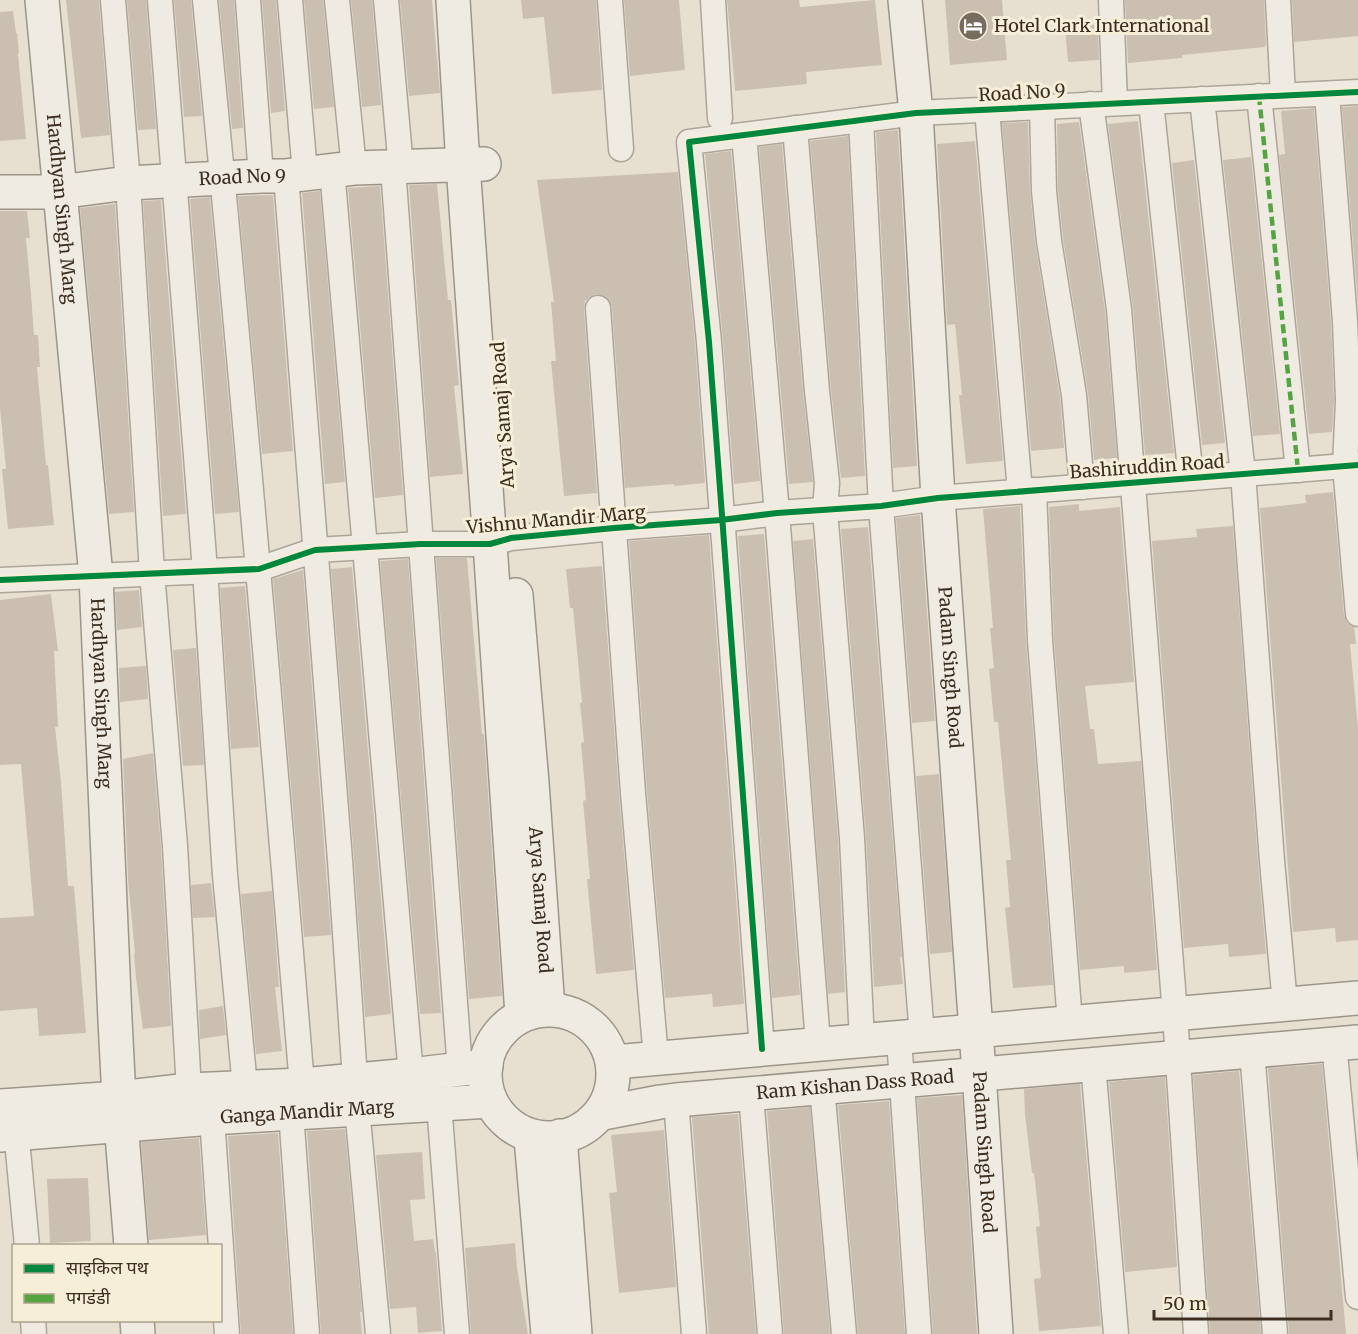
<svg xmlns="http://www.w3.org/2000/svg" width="1358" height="1334" font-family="Merriweather,'Noto Sans Devanagari',serif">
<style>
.building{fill:#cbbfb2}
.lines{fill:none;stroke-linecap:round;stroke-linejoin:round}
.street-casing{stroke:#ada599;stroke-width:27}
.secondary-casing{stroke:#9c958a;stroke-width:36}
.street{stroke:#efebe3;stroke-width:24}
.secondary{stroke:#efebe3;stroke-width:33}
.quiet{stroke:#54a441;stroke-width:4.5;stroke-dasharray:9 4.5;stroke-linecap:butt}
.cycleway-casing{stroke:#f7eed8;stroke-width:10}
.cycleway{stroke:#00873e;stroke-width:6}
.labels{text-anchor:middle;stroke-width:6;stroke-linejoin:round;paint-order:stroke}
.poi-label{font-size:18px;fill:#3d2e20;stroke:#f7eed8;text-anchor:start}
.street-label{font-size:18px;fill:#3d2e20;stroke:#f7eed8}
</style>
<rect width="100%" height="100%" fill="#e7e0d1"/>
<g class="building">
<path d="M66,0H99L110,135L81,138Z"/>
<path d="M127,0H146L156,129L138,130Z"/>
<path d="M174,0H191L202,116L184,117Z"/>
<path d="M219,0H234L243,128L232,129Z"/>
<path d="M262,0H276L285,111L271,113Z"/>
<path d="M304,0H323L334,107L314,109Z"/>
<path d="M351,0H372L381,105L362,107Z"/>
<path d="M400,0H432L440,93L409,96Z"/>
<path d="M521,0H596L602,90L552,94L544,17L523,19Z"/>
<path d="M624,0H679L685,70L630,76Z"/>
<path d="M727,0H799L800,7L875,0L882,65L806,72L807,84L735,91Z"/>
<path d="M945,0H1002L1007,60L950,65Z"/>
<path d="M1125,0H1264L1266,45H1265V47L1182,55V58L1128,63Z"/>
<path d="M1292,0H1358V36L1294,42Z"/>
<path d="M13,11L16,33H17L19,53L18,54L26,139L0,141V12Z"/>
<path d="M1098,24L1099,60L1068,62L1065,26Z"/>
<path d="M1358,106V305L1342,107Z"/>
<path d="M1314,108L1331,322L1334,400L1332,432L1309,434L1279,155L1285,154L1281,111Z"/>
<path d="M1138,121L1174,453L1145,455L1133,308L1108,124Z"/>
<path d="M1028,122L1030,191L1035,242L1060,397L1064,448L1031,451L1002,123Z"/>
<path d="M1079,122L1105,311L1117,458L1094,460L1088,393L1063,239L1058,190L1057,124Z"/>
<path d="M898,130L917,466L893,468L876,132Z"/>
<path d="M848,136L865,476L841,478L831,390L810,141Z"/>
<path d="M975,141L1003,461L966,464L959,395H962L955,324L947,325L937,144Z"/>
<path d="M782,144L803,392L813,482L789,484L759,147Z"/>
<path d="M731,151L760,481L734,484L723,341L705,154Z"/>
<path d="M1251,157L1280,434L1253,436L1223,160Z"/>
<path d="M1194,160L1225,443L1202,445L1172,163Z"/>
<path d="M678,172L695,343L705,483L674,486V484L625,488L612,307L610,301L605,296L596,294L591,296L585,301L584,309L597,493L564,496L551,361H556L551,302H554L537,180Z"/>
<path d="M437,184L448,300H451L459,385L454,386L463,474L430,477L409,185Z"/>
<path d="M380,186L403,495L375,498L348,188Z"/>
<path d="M320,191L345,482L325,484L302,193Z"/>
<path d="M273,195L293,451L262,454L238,196Z"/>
<path d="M210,197L239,512L215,514L190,199Z"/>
<path d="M161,200L186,514L163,516L143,201Z"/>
<path d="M115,204L134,512L109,514L80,208Z"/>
<path d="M0,211H27L30,238H26L31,294L34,335H38L40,367H37L46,465H48L54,525L8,529L2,469H6L0,408Z"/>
<path d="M1333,492L1344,615L1347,623L1354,627L1356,644H1350L1358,728V940L1336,942L1335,928L1293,932L1260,508L1306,503L1305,495Z"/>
<path d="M1079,504V511L1120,507L1134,682L1085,686L1090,729H1094L1098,764L1141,761L1157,970L1124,973V966L1080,970L1054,639L1049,507Z"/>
<path d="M1020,506L1026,641L1053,985L1013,988L1005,908L1010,907L1006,860H1011L998,722H994L989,669L994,668L990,628H993L983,509Z"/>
<path d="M920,515L935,721L912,723L896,518Z"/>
<path d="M1233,526L1258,862L1266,954L1229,957L1228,944L1184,948L1152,541L1197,537L1196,529Z"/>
<path d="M868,527L902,957H900L903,984L874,987L866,837L841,529Z"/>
<path d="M764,534L800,995L772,998L738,536Z"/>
<path d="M709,535L744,1004L713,1007L712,994L665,998L647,792L629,541Z"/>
<path d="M813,539L838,839L845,992L828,994L793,541Z"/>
<path d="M436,558H467L482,734H484L502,996L469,999Z"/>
<path d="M408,559L441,1013L420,1014L380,561Z"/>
<path d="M602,566L619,794L634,970L596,974L587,879H590L583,801L586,800L581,743L584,742L580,703H582L573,608H570L566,569Z"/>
<path d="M352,567L391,1014L365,1017L354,859L331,569Z"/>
<path d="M303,570L331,935L304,937L273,579Z"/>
<path d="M245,586L259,747L231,749L220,588Z"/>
<path d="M139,590L142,627L117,630L115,592Z"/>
<path d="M51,594L58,651H54L58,727H55L61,782L68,886H74L86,1033L39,1036L37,1008L0,1011V918L34,916L21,764L0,765V600Z"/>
<path d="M196,648L204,765L183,766L173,650Z"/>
<path d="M146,666L148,699L120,702L119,668Z"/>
<path d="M153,753L161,847L171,1026L143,1029L136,978L134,954H135L128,879L123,759Z"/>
<path d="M939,774L952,952L930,954L916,776Z"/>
<path d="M211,883L215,917L193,918L191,885Z"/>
<path d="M272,891L279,987H275L282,1051L256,1054L241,894Z"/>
<path d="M223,1006L226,1035L200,1039L199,1010Z"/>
<path d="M1322,1064L1346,1334H1289L1268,1068Z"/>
<path d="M1239,1071L1261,1334H1210L1193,1075Z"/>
<path d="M1165,1077L1177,1267L1125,1272L1109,1082Z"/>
<path d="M1080,1084L1101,1326L1039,1331L1034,1279L1041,1278L1036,1227L1040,1226L1034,1173H1032L1025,1114L1024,1089Z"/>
<path d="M962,1095L977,1334H933L917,1098Z"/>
<path d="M889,1101L905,1334H858L838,1105Z"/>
<path d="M810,1107L830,1334H784L767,1111Z"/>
<path d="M738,1114L756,1334H709L708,1324L692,1117Z"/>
<path d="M345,1129L362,1312H360L362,1334H321L307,1131Z"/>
<path d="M664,1130L676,1287L619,1293L609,1193L617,1192L611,1135Z"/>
<path d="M278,1133L293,1334H241L228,1136Z"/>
<path d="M199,1138L206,1235L149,1240L141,1142Z"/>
<path d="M422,1152L425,1199L410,1200L414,1241L433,1239L435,1252H436L442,1331L418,1333L416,1307L390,1309L376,1155Z"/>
<path d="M88,1178L91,1241L50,1243L47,1179Z"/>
<path d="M515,1243L517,1268L528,1334H471L465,1248Z"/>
</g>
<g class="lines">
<g class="street-casing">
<g id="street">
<path d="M113,0L128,183L152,573L175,846L189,1090"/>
<path d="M160,0L205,570L225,875L245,1087"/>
<path d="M205,0C241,361 272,723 302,1085"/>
<path d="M248,0L261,176"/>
<path d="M290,0L305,173"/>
<path d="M337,0L354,168"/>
<path d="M386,0L401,168"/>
<path d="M610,0L621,149"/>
<path d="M713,0L720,118"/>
<path d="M1111,0L1115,103"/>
<path d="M1278,0L1283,95"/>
<path d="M1327,94L1345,321L1348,400L1345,466L1358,614"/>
<path d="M1259,96L1298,470"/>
<path d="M1202,99L1243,474L1272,861L1285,1004"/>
<path d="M1151,102L1191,478"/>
<path d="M1091,104L1119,309L1175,1014L1196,1334"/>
<path d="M1042,107L1044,191L1049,241L1074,395L1082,487"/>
<path d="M987,110L1020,491"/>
<path d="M861,120L881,506L922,1036"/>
<path d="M795,128L817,391L827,483L825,510L852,838L862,1041"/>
<path d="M744,135L777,513L818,1043"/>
<path d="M393,168L460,1070"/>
<path d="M332,170L411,1075"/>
<path d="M286,176L340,860L357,1108L378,1334"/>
<path d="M598,308L633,793L656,1058"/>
<path d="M1034,490L1040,640L1070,1022"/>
<path d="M0,580L259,569L315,550L421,544H490L511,538L614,528L721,520L777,513L881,506L938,498L1358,465"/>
<path d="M899,1038L919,1334"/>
<path d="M1334,1043L1358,1297"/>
<path d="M762,1049L709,342L689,142L916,113L1358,92"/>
<path d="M1252,1051L1275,1334"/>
<path d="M1093,1064L1116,1334"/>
<path d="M822,1087L844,1334"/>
<path d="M751,1094L770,1334"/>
<path d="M676,1100L694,1334"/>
<path d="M439,1104L457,1334"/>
<path d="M291,1112L307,1334"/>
<path d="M212,1118L227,1334"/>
<path d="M15,1119L27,1246"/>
<path d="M33,1320L34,1334"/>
</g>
</g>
<g class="secondary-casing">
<g id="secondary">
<path id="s1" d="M42,0L96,576L115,1020L119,1098L131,1246"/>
<path d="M453,0L463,165L490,544L522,1015"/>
<path id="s2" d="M905,0L916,113L938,498L979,1073L996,1334"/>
<path id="s3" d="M0,192H59L128,183L261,176H286L354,168L484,164"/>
<path id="s4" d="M516,595L532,783L548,1009"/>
<circle cx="549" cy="1074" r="64"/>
<path d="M614,1062L1358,998"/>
<path d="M0,1106L119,1098L189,1090L302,1085L411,1075L486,1066"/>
<path id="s5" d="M603,1113L660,1102L676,1100L1358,1042"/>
<path id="s6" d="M0,1135L212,1118L490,1101"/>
<path d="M560,1136L575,1334"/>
<path d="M531,1138L548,1334"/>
<path d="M137,1320L138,1334"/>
</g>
</g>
<use href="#street" class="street"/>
<use href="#secondary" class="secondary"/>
<path class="quiet" d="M1259,96L1298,470"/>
<g class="cycleway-casing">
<g id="cycleway">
<path d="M0,580L259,569L315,550L421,544H490L511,538L614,528L721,520L777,513L881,506L938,498L1358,465"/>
<path d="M762,1049L709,342L689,142L916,113L1358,92"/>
</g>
</g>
<use href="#cycleway" class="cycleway"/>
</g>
<defs>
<g id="hotel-disc" transform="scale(1.5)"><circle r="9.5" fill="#786c5e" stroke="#f7eed8"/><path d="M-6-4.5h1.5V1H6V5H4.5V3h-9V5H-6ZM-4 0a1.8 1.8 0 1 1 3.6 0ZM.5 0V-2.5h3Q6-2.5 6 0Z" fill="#fff"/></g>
</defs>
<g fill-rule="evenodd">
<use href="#hotel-disc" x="973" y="26"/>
</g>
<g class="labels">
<g class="poi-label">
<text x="994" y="32">Hotel Clark International</text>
</g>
<g class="street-label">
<text transform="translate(1022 93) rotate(-3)" y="6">Road No 9</text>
<text dy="6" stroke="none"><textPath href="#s3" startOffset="243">Road No 9</textPath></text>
<text dy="6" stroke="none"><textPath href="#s1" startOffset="210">Hardhyan Singh Marg</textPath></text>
<text transform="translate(503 415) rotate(-94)" y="6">Arya Samaj Road</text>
<text transform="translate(1147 467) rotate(-4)" y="6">Bashiruddin Road</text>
<text transform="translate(556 520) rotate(-5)" y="6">Vishnu Mandir Marg</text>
<text dy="6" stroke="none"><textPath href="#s2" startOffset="669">Padam Singh Road</textPath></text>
<text dy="6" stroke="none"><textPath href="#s1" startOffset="696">Hardhyan Singh Marg</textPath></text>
<text dy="6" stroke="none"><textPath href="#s4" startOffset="306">Arya Samaj Road</textPath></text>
<text dy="6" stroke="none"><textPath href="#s5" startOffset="254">Ram Kishan Dass Road</textPath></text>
<text dy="6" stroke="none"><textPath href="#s6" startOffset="308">Ganga Mandir Marg</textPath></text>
<text dy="6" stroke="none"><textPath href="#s2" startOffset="1155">Padam Singh Road</textPath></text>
</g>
</g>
<rect x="12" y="1244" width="210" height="78" fill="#f7eed8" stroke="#ada18e" stroke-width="1.5"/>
<rect x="24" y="1264" width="30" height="9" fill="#00873e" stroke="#ada18e" stroke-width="1.5"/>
<text x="66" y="1274" font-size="18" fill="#3d2e20">साइकिल पथ</text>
<rect x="24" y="1294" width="30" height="9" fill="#54a441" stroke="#ada18e" stroke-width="1.5"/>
<text x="66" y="1304" font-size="18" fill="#3d2e20">पगडंडी</text>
<path d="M1154 1310v9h177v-9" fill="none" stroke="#3d2e20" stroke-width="3"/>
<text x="1163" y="1310" font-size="18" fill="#3d2e20" stroke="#f7eed8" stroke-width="4.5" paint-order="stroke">50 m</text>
</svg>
